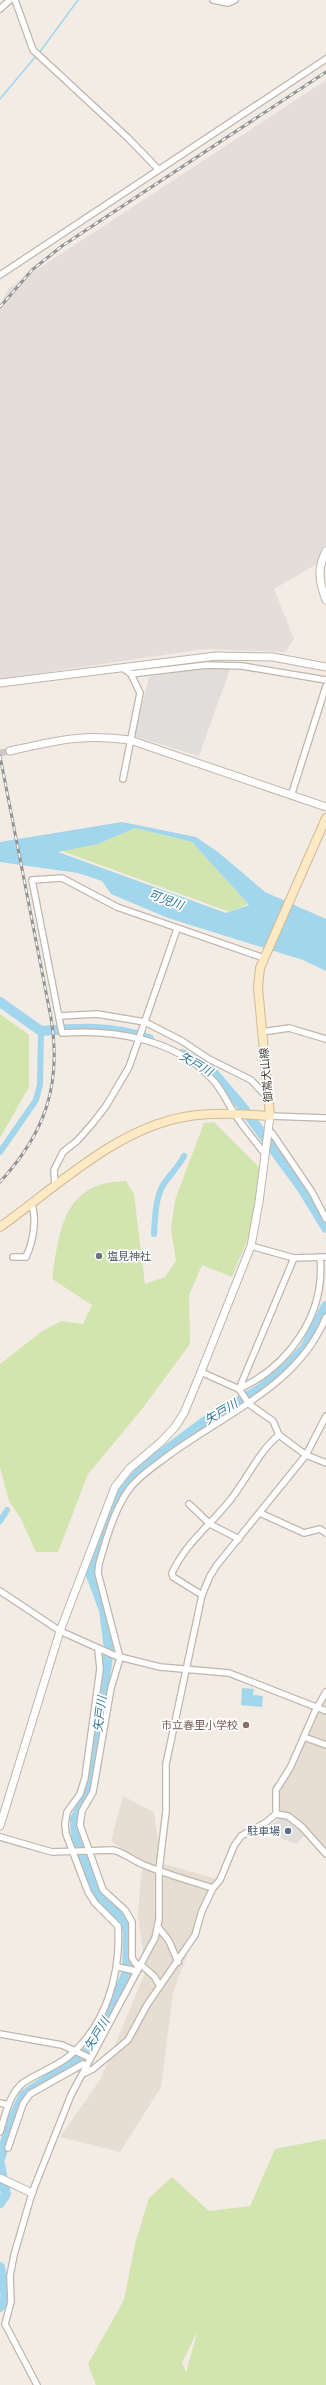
<svg xmlns="http://www.w3.org/2000/svg" width="326" height="2385" font-family="Quicksand,'Noto Sans JP',sans-serif">
<style>
.residential{fill:#e6ded3}
.industrial{fill:#e4deda}
.green{fill:#d2e5ae;fill-rule:evenodd}
.parking{fill:#e0ddda}
.water{fill:#a2d6ed;fill-rule:evenodd}
.lines{fill:none;stroke-linecap:round;stroke-linejoin:round}
.stream{stroke:#a2d6ed;stroke-width:1.5}
.canal{stroke:#a2d6ed;stroke-width:6}
.river{stroke:#a2d6ed;stroke-width:10}
.tertiary-tunnel{stroke:#cfc9c2;stroke-width:7;stroke-dasharray:7 3.5;stroke-linecap:butt}
.minor-casing{stroke:#c0b6ab;stroke-width:8}
.tertiary-casing{stroke:#c0b6ab;stroke-width:9}
.secondary-casing{stroke:#d1bb96;stroke-width:10}
.minor{stroke:#fff;stroke-width:5.5}
.tertiary{stroke:#fff;stroke-width:7}
.secondary{stroke:#fde9c4;stroke-width:8}
.rail-casing{stroke:#949494;stroke-width:3}
.rail{stroke:#fff;stroke-width:1.5;stroke-dasharray:4.5;stroke-linecap:butt}
.worship-dot{fill:#6b7280;stroke:#fff;stroke-width:1.5}
.education-dot{fill:#8d6e63;stroke:#fff;stroke-width:1.5}
.service-dot{fill:#5c6f8a;stroke:#fff;stroke-width:1.5}
.labels{text-anchor:middle;stroke-width:3.5;stroke-linejoin:round;paint-order:stroke}
.street-label{font-size:11px;fill:#443c35;stroke:#fff}
.worship-label{font-size:11px;fill:#5b616d;stroke:#fff;text-anchor:start}
.education-label{font-size:11px;fill:#785e54;stroke:#fff;text-anchor:end}
.service-label{font-size:11px;fill:#4e5e75;stroke:#fff;text-anchor:end}
.water-label{font-size:12px;font-style:italic;fill:#2e799c;stroke:#fff}
</style>
<rect width="100%" height="100%" fill="#f2ece5"/>
<g class="residential">
<path d="M326,1694V1853L302,1827L276,1814V1790Z"/>
<path d="M123,1796L154,1812L161,1863L220,1880L213,1888L173,1992L161,2087L120,2152L60,2137L100,2080L146,1971L138,1915L141,1874L145,1866L111,1841Z"/>
</g>
<path class="industrial" d="M326,80V551L317,564L274,589L294,639L285,652L205,649L0,679V304L9,288Z"/>
<g class="green">
<path d="M135,828L192,842L248,904L230,912L59,850L98,844Z"/>
<path d="M0,1014L29,1035V1087L0,1138Z"/>
<path d="M214,1122L260,1168L251,1231L232,1277L202,1265L189,1295L190,1344L142,1409L88,1474L58,1552H36L20,1517L9,1501L0,1467V1364L41,1332L61,1321L83,1324L92,1305L52,1279C60,1229 63,1182 126,1181L134,1194L145,1284L165,1277L176,1261L171,1230L175,1200L204,1123Z"/>
<path d="M326,2139V2385H96L88,2364L124,2300L135,2244L149,2198L172,2177L209,2211L250,2206L275,2149ZM198,2330L186,2372L182,2363Z"/>
</g>
<g class="parking">
<path d="M207,667L230,669L199,756L134,736L149,677Z"/>
<path d="M282,1816L296,1822L305,1834L297,1844L282,1839L269,1827Z"/>
</g>
<g class="water">
<path d="M122,822L196,837L218,852L265,892L326,919V971L303,960L168,918L111,894L102,881L78,873L0,862V842ZM135,828L192,842L249,905L226,913L58,852L98,844Z"/>
<path d="M242,1688L254,1689L253,1695L263,1696L262,1707L241,1705Z"/>
</g>
<g class="lines">
<g class="stream">
<path d="M39,53L78,0"/>
<path d="M0,99L36,56"/>
</g>
<g class="canal">
<path d="M0,1152L36,1100L40,1085L41,1031"/>
<path d="M154,1234C155,1220 155,1201 162,1187C168,1176 178,1168 184,1156"/>
<path d="M0,1521L7,1510"/>
</g>
<g class="river">
<path d="M0,1002L41,1031C79,1028 112,1026 149,1039"/>
<path d="M182,1054L211,1070L241,1105L301,1187L326,1228"/>
<path d="M0,2159L12,2120L24,2095L89,2051L106,2022L127,1972L128,1932L124,1919L100,1898L76,1841L75,1819L90,1790L109,1649L104,1610L89,1570L103,1541L116,1500L126,1486L149,1463L204,1422L260,1389L288,1366L305,1348L326,1306"/>
<path d="M0,2165L6,2194L0,2203"/>
<path d="M0,2267L6,2297L0,2307"/>
</g>
<path class="tertiary-tunnel" d="M0,753L10,751"/>
<g class="minor-casing">
<g id="minor">
<path d="M15,0L33,50L128,138L158,169"/>
<path d="M213,0L228,3L235,0"/>
<path d="M0,9L10,0"/>
<path d="M0,275L326,59"/>
<path d="M123,668L131,674L140,693L123,779"/>
<path d="M131,674L207,665L242,666L326,680"/>
<path d="M292,793L326,686"/>
<path d="M264,958L117,907L62,878L32,880L62,1033C114,1029 175,1039 212,1079C221,1088 227,1102 234,1113C243,1127 255,1141 265,1154"/>
<path d="M59,1016L97,1014L145,1022L182,1041L209,1059L251,1080L268,1098"/>
<path d="M262,1032L289,1028L326,1039"/>
<path d="M270,1116L326,1118"/>
<path d="M268,1132L272,1133L312,1192L326,1219"/>
<path d="M55,1187L54,1170L63,1152L77,1141L92,1124L106,1106L129,1067L177,929"/>
<path d="M251,1246L294,1258L326,1257"/>
<path d="M13,1257H26C33,1242 37,1220 32,1205"/>
<path d="M201,1372L239,1389L249,1404L273,1421L279,1435L306,1455L326,1463"/>
<path d="M239,1389C289,1366 326,1314 320,1257"/>
<path d="M239,1389L294,1258"/>
<path d="M189,1504L210,1524L239,1539"/>
<path d="M260,1513L304,1533L320,1529L326,1533"/>
<path d="M0,1591L60,1631L116,1656L160,1667L229,1673L326,1711"/>
<path d="M202,1595L173,1577L172,1573C187,1541 210,1526 231,1499C247,1479 259,1451 279,1435"/>
<path d="M304,1737L326,1745"/>
<path d="M276,1814L288,1816L302,1827L326,1854"/>
<path d="M0,1837L52,1852L113,1850C125,1853 133,1861 144,1865C166,1874 190,1881 213,1888"/>
<path d="M158,1927L169,1941L178,1962"/>
<path d="M140,1964L154,1976L160,1986"/>
<path d="M118,1967L136,1971"/>
<path d="M138,1967L132,1958V1922L125,1910L103,1890L80,1825L82,1811L93,1792L111,1688L120,1658L98,1573L99,1564C106,1540 114,1509 130,1488C140,1475 156,1465 169,1455C226,1413 298,1386 326,1317"/>
<path d="M0,2034L62,2045L90,2058"/>
<path d="M85,2073L93,2069L128,2040L147,2005L195,1935L202,1911L213,1888L220,1880L234,1846L241,1836L265,1823L276,1814V1790L290,1768L316,1709L326,1692"/>
<path d="M0,2103L8,2105"/>
<path d="M0,2132C5,2116 9,2094 23,2083C37,2073 54,2068 68,2057C106,2026 121,1974 118,1926L95,1903L88,1892L66,1834L65,1824L67,1812L80,1794L85,1778L100,1669L98,1649"/>
<path d="M8,2148L23,2104L30,2094L83,2064L87,2066"/>
<path d="M37,2385L5,2324L11,2302L10,2276L14,2255L32,2193L71,2095L149,1949L155,1938L159,1919V1870L166,1811V1764L202,1595L210,1576L217,1565L306,1455L326,1416"/>
</g>
</g>
<g class="tertiary-casing">
<g id="tertiary">
<path d="M326,551C317,568 319,582 326,600"/>
<path d="M0,683L216,656L273,657L326,667"/>
<path d="M10,751C55,741 84,733 130,740L326,807"/>
<path d="M0,1826L60,1631L115,1487L129,1469L161,1442L175,1427L184,1413L201,1372L251,1246L259,1202L270,1116"/>
<path d="M0,2178L32,2193"/>
</g>
</g>
<g class="secondary-casing">
<path id="secondary" d="M0,1227C55,1188 116,1129 184,1117C212,1112 242,1114 270,1116L258,987L260,968L326,818"/>
</g>
<use href="#minor" class="minor"/>
<use href="#tertiary" class="tertiary"/>
<use href="#secondary" class="secondary"/>
<g class="rail-casing">
<g id="rail">
<path d="M0,307L32,270L62,246L326,72"/>
<path d="M0,756L51,1018C62,1085 45,1133 0,1182"/>
</g>
</g>
<use href="#rail" class="rail"/>
</g>
<circle class="worship-dot" cx="99" cy="1256" r="4"/>
<circle class="education-dot" cx="246" cy="1725" r="4"/>
<circle class="service-dot" cx="288" cy="1831" r="4"/>
<g class="labels">
<g class="street-label">
<text transform="translate(266 1075) rotate(-95)" y="4">御嵩犬山線</text>
</g>
<g class="worship-label">
<text x="107" y="1260">塩見神社</text>
</g>
<g class="education-label">
<text x="238" y="1729">市立春里小学校</text>
</g>
<g class="service-label">
<text x="280" y="1835">駐車場</text>
</g>
<g class="water-label">
<text transform="translate(166 900) rotate(20)" y="4">可児川</text>
<text transform="translate(196 1064) rotate(30)" y="4">矢戸川</text>
<text transform="translate(221 1412) rotate(-31)" y="4">矢戸川</text>
<text transform="translate(100 1714) rotate(-83)" y="4">矢戸川</text>
<text transform="translate(97 2034) rotate(-58)" y="4">矢戸川</text>
</g>
</g>
</svg>
